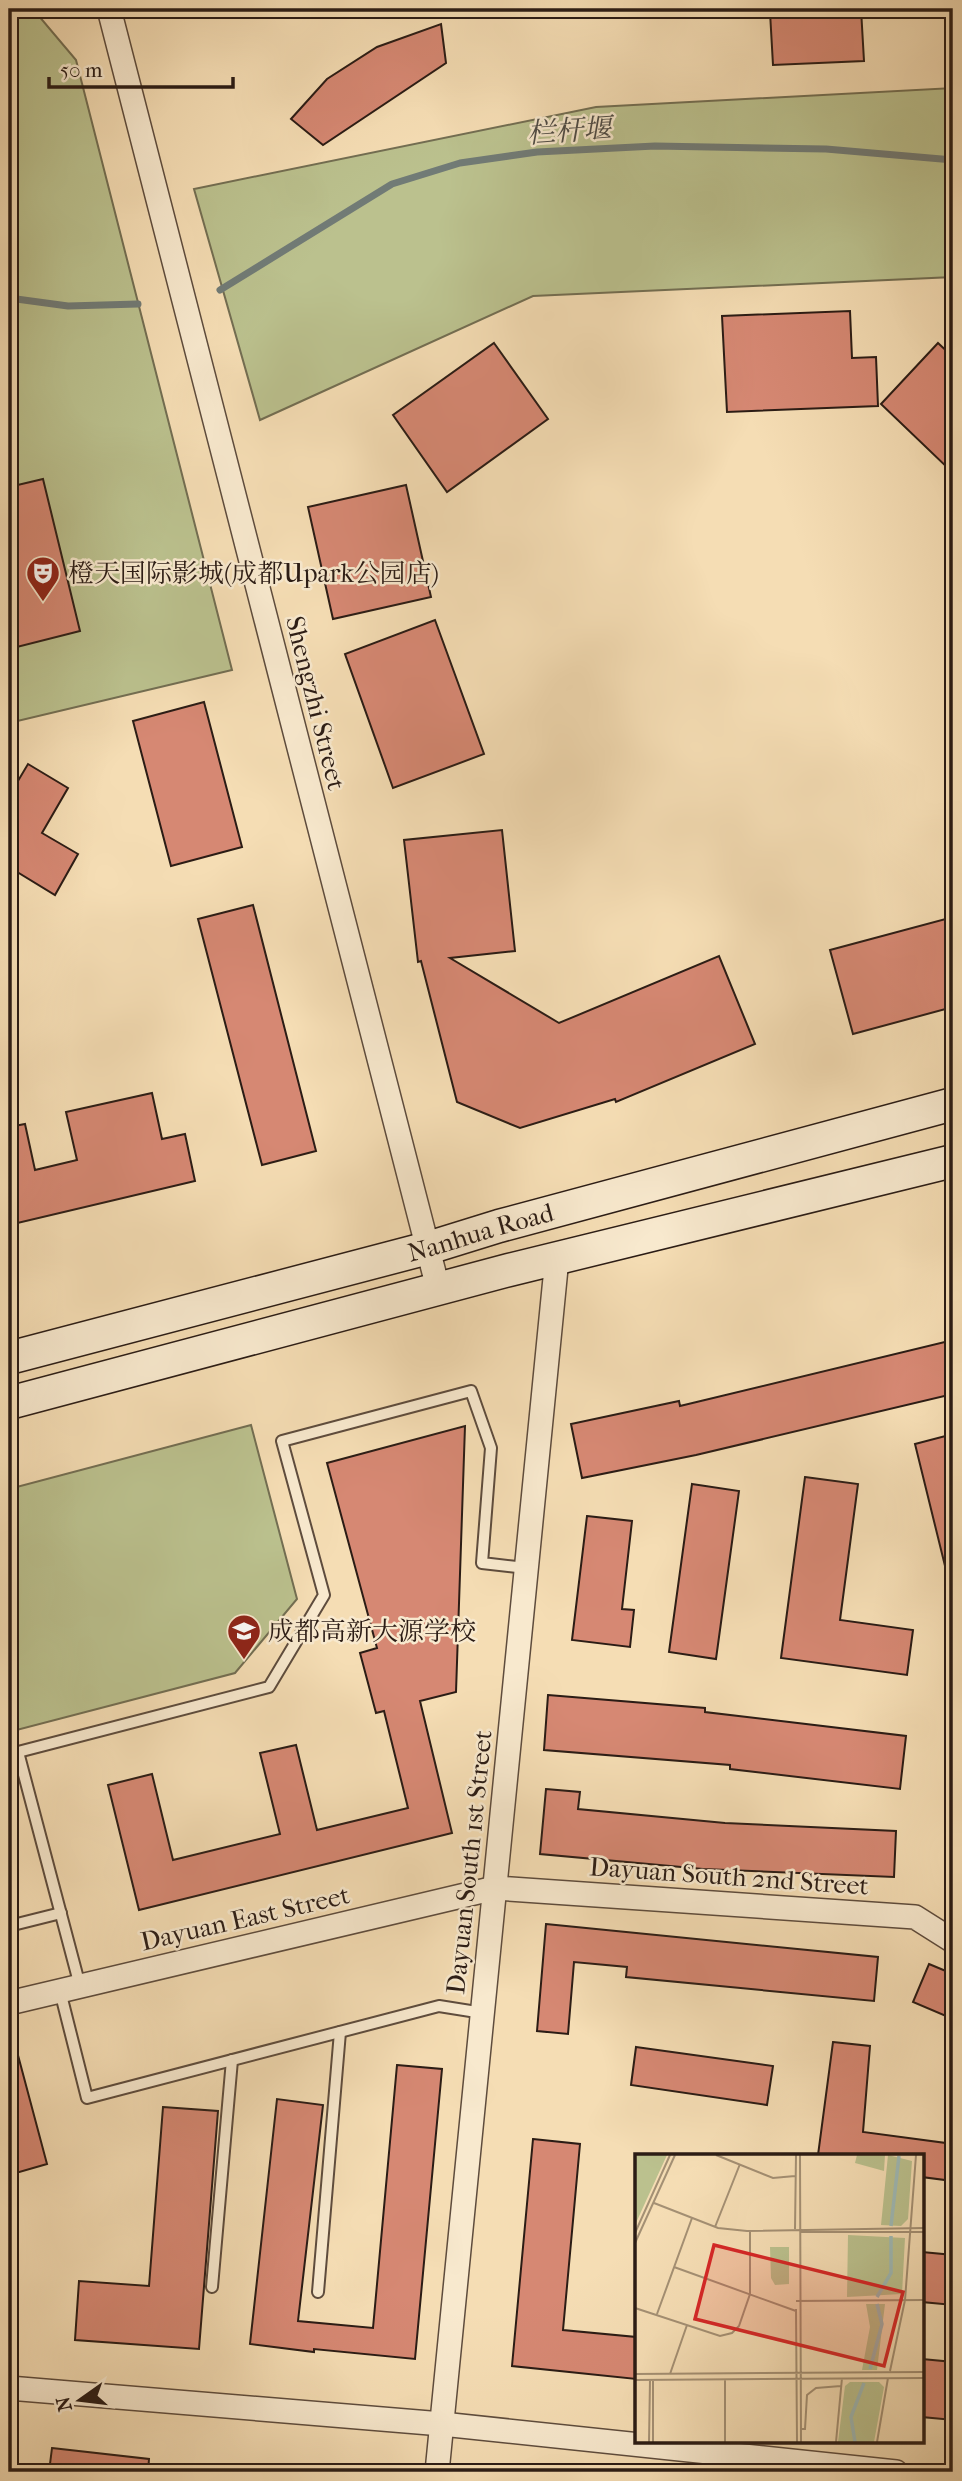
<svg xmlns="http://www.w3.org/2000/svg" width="962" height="2481" font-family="'IM FELL French Canon','Noto Serif SC',serif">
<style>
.green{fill:#bbc18e;stroke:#736e52;stroke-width:2}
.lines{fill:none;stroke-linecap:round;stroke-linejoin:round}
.stream{stroke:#717b76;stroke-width:7}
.building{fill:#d68873;stroke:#2b1c15;stroke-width:2}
.lane-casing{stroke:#5e4c3d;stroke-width:14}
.street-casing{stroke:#5e4c3d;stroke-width:26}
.secondary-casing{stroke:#2b1c15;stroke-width:35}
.lane{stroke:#f8e9ce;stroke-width:10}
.street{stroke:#f8e9ce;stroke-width:23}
.secondary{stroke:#f8e9ce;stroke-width:32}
.labels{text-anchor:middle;stroke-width:5;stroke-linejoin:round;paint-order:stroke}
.poi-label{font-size:26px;fill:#2b1c15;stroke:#f8e9ce;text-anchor:start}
.street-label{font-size:26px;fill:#2b1c15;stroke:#f8e9ce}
.water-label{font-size:28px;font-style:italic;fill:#4e4b45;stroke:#f8e9ce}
.inset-river{fill:none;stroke:#9fbab6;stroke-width:3.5}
.inset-road{fill:none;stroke:#a49074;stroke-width:2}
.view{fill:#d62828;fill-opacity:0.15;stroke:#d62828;stroke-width:3.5}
.inset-edge{fill:none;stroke:#2b1c15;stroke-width:3.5}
</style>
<rect width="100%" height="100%" fill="#f5ddb4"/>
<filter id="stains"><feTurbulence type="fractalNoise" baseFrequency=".00286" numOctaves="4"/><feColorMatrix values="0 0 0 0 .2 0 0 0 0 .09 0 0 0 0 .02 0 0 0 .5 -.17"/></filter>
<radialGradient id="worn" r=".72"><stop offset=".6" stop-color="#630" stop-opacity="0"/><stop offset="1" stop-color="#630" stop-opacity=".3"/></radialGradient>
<g class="green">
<path d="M9,9H33L76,60L232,670L9,723Z"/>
<path d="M953,88V277L533,296L260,420L194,189L596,107Z"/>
<path d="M251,1425L297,1599L235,1673L9,1732V1489Z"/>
</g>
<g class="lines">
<g class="stream">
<path d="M220,290L392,184L460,163L537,152L655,146L826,149L953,160"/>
<path d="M9,298L68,306L138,304"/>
</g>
</g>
<g class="building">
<path d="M835,9H861L864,61L773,65L770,12Z"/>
<path d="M441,24L446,63L323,145L291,119L327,79L377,47Z"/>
<path d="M850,311L852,358L876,357L878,406L727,412L722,316Z"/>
<path d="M494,343L548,419L447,492L393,415Z"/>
<path d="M938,343L953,357V473L881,404Z"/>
<path d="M43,479L80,631L9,649V487Z"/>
<path d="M406,485L431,597L333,619L308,507Z"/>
<path d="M435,620L484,754L393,788L345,654Z"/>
<path d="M204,702L242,847L171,866L133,721Z"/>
<path d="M28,764L68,788L42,833L78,854L55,895L9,867V796Z"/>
<path d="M502,830L515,951L450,958L559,1023L719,956L755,1044L616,1102L615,1099L520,1128L457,1102L421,961L418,962L404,840Z"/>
<path d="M253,905L316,1151L262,1165L198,919Z"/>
<path d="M953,917V1007L853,1034L830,950Z"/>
<path d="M152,1093L162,1139L185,1134L195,1181L9,1225V1127L25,1124L35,1170L77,1160L66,1112Z"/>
<path d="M953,1340V1394L696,1455L582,1478L571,1424L679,1401L680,1406Z"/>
<path d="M465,1426L456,1692L420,1701L452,1833L139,1910L108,1785L152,1774L173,1860L280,1834L260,1753L296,1745L317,1830L408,1808L384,1711L376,1713L360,1653L377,1648L327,1463Z"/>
<path d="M953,1434V1569L946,1570L915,1444Z"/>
<path d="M805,1477L858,1484L840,1620L913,1630L907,1675L781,1658Z"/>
<path d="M692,1484L739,1491L716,1659L669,1652Z"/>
<path d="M587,1516L632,1521L622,1609L634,1610L630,1647L572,1640Z"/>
<path d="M548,1695L705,1708V1712L906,1736L900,1789L730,1769V1765L544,1750Z"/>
<path d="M546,1789L580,1792L578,1809L725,1823L896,1831L894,1877L703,1869L540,1854Z"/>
<path d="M546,1924L878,1957L874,2001L626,1977L627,1967L574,1962L568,2034L537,2031Z"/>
<path d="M929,1964L953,1974V2019L913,2002Z"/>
<path d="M833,2042L870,2046L863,2132L953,2144V2181L922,2177V2155H818Z"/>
<path d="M15,2044L47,2164L9,2175V2045Z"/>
<path d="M636,2047L773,2066L767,2105L631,2085Z"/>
<path d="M397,2065L442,2069L415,2359L314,2349V2352L250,2344L277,2099L323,2105L298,2321L373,2328Z"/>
<path d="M163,2107L218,2111L199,2349L75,2340L79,2281L149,2286Z"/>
<path d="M533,2139L580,2144L563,2330L636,2337V2379L512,2366Z"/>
<path d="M922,2252L953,2255V2305L922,2302Z"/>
<path d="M922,2359L953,2362V2420L922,2417Z"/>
<path d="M52,2448L149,2459L148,2472H49Z"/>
</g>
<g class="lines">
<g class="lane-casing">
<g id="lane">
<path d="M9,1926L61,1913"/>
<path d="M80,1986L18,1752L269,1687L324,1595L282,1441L471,1391L491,1448L482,1563L526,1568"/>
<path d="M60,1991L87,2098L439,2006L483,2013"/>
<path d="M212,2287L232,2060"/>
<path d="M318,2292L340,2032"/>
</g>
</g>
<g class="street-casing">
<g id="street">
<path d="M109,9L438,1288"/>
<path d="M9,2003L495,1888L915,1917L953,1941"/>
<path d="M9,2388L442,2424L896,2472"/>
<path d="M437,2472L557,1258"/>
</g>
</g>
<g class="secondary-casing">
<g id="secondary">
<path id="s1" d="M9,1358L428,1248L499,1226L953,1104"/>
<path d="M9,1403L509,1270L953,1161"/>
</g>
</g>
<use href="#lane" class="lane"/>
<use href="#street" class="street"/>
<use href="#secondary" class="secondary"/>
</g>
<defs>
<g id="theatre-pin" transform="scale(1.75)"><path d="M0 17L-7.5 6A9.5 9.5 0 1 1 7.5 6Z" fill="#8f2418" stroke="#f8e9ce"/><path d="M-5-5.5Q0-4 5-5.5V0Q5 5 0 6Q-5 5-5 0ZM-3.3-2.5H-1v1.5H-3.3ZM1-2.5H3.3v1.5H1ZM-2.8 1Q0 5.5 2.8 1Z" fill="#fff"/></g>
<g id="school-pin" transform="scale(1.75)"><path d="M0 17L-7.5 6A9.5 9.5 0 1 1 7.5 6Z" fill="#8f2418" stroke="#f8e9ce"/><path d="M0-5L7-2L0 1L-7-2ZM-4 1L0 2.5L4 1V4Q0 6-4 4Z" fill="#fff"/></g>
</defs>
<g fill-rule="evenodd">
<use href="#theatre-pin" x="43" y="573"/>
<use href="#school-pin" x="244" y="1631"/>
</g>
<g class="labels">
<g class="poi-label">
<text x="68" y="582">橙天国际影城(成都Upark公园店)</text>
<text x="268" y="1640">成都高新大源学校</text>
</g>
<g class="street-label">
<text transform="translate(316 703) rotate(76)" y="9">Shengzhi Street</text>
<text dy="9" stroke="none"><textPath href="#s1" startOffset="488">Nanhua Road</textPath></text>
<text transform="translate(469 1862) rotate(-84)" y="9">Dayuan South 1st Street</text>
<text transform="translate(729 1876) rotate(4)" y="9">Dayuan South 2nd Street</text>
<text transform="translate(245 1918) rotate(-13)" y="9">Dayuan East Street</text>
</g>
<g class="water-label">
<text transform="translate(569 130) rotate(-4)" y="10">栏杆堰</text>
</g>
</g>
<g transform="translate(635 2154)">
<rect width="289" height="289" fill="#f5ddb4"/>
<path d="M2,1H32L0,71V9ZM222,1H250L249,17L220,9ZM253,1L277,7L273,65L266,72L246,71ZM213,81L270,84L267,140L212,143ZM135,93H154V130L140,131L136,124ZM231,150H250L242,216H227L235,173ZM215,228H244L249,233L239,288H203L210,232Z" fill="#bbc18e"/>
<path class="inset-river" d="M256,72L264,2M242,143L256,119V82M235,215L247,170L242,150M220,288L216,263L229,229"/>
<path class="inset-road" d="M81,1L138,24L160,22M165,1L166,288M19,49L83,74L112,77L289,74M80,73L105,10M160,75L161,1M165,78H289M0,79L35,1M0,89L40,1M39,113L161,157M161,147L289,146M0,154L85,182L97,179L104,172L115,140V77M161,155L162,288M22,160L57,64M255,217L270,146L281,1M0,220L289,218M35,220L52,171M90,225V288M0,226L289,224M166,275H170L172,241L181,234L206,232M14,288L15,226M18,288V226M201,288L207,224M242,288L253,224"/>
<path class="view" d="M79,91L268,138L249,212L60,165Z"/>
<rect width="289" height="289" class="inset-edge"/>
</g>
<rect width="962" height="2481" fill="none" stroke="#f5ddb4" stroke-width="35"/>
<rect x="10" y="10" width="941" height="2460" fill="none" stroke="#2b1c15" stroke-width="3.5"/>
<rect x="18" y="18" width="927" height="2446" fill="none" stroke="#2b1c15" stroke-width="2"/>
<g transform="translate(80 2400) rotate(256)" stroke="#f8e9ce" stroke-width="5" paint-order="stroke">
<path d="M0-5L12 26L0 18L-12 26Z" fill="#2b1c15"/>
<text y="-10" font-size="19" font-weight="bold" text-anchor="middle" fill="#2b1c15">N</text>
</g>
<path d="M49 77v10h184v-10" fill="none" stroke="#2b1c15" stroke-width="3.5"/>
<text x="60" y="77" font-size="21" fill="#2b1c15" stroke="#f8e9ce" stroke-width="5" paint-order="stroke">50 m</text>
<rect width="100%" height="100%" filter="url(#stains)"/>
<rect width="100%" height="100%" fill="url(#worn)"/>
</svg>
